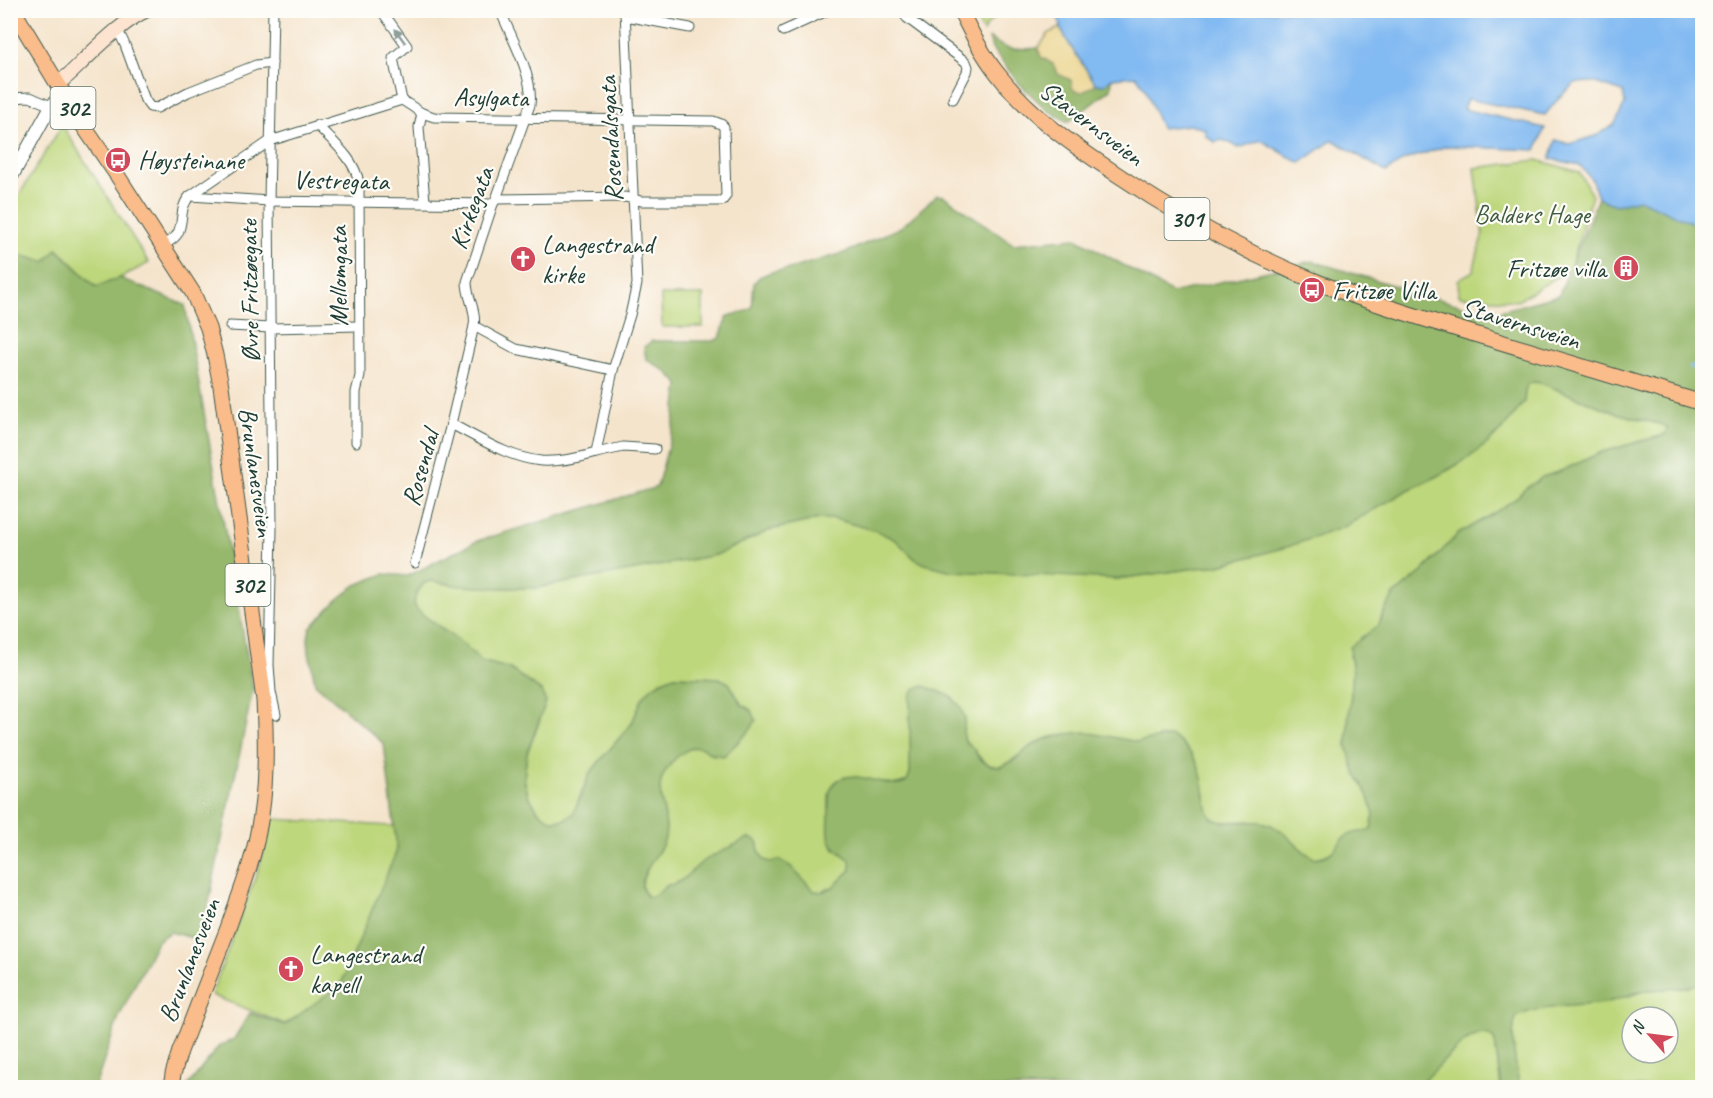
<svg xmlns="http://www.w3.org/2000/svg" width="1713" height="1098" font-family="Caveat,sans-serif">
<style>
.green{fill:#bdd77c;stroke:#6e8a58;stroke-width:1.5;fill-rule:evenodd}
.forest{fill:#96b86c;stroke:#5a7a50;stroke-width:1.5;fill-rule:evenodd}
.sand{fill:#eeda9e;stroke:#868c69;stroke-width:1.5}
.water{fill:#82baf2;stroke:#507c93;stroke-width:1.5}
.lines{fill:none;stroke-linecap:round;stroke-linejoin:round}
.stream{stroke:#82baf2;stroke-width:3}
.minor-casing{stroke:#3f564b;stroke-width:11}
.tertiary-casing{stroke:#3f564b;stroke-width:14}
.secondary-casing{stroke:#3f564b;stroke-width:16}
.primary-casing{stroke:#3f564b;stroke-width:17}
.minor{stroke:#fff;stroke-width:9}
.tertiary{stroke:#fff;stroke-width:12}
.secondary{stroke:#fde4d0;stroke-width:14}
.primary{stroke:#f9bc8a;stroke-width:15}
.oneway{fill:#8f9e9a}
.labels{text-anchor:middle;stroke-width:4.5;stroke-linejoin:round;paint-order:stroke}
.shield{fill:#fdfcf7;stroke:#62766e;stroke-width:1.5}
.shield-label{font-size:24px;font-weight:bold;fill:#1f3d34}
.street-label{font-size:26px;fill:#1f3d34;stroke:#fdfcf7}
.poi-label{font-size:26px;fill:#1f3d34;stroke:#fdfcf7;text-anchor:start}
.park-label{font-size:26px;fill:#3f5c42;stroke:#fdfcf7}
</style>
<rect width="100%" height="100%" fill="#fdfcf7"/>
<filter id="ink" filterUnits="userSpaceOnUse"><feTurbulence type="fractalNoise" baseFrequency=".0167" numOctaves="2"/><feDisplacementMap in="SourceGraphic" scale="12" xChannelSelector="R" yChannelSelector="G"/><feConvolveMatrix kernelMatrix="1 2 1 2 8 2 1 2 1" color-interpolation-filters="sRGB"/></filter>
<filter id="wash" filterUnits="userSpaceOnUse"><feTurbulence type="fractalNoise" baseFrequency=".008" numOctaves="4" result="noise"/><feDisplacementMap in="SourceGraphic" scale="24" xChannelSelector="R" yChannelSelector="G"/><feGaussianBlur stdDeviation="1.35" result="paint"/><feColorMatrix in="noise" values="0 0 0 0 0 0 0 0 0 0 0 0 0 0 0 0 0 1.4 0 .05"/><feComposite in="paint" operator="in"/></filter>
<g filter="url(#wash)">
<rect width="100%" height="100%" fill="#f5e4cc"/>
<g class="green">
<path d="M1003,11L987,25L983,32L974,14L978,11Z"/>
<path d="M62,125L149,263L120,278L96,287L58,249L45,262L11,253L10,210Z"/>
<path d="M1537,160L1579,172L1592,195L1570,269L1517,301L1459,296L1458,280L1473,271L1483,234L1475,168Z"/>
<path d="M661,295H703V327H662Z"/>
<path d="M1534,382L1541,383L1616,413L1667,426V430L1664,435L1602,452L1561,471L1543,477L1525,489L1515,499L1494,513L1458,534L1422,572L1394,595L1381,617L1379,625L1372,632L1361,637L1350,654L1353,673L1348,723L1347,747L1369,797L1374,815L1371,829C1362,833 1353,831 1344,838C1341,841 1339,845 1335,849C1329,855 1322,857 1314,858L1305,854L1281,830L1249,821L1220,822L1212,818L1207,809L1205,794L1171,736C1161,738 1150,741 1139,742C1118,743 1087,731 1066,734C1053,736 1038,741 1027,749C1006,764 995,780 975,751C972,747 967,745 965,741C961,734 964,725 965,718L950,696L924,686L910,773L907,781L898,784L885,783L834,848L851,860V870L833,887L822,892L814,891L790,866L779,860L771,862L764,860L759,851L757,841L692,871L682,880L675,884L668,885L652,897L646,896L642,887L643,879L666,828L659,787L664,773L675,758L684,751L697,746L702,748L713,755L752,711L742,705L729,683L719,678L675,676L662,681L652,687L643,697L632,723L590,773L573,814L563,820H551L538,811L528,795L524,778L527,753L540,720L541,691L510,669L481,661L465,646L418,611L414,604L416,594L424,583L432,581L460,586L503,588H536L716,555L770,530L819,519H835L877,531L896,540L915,559L1117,579L1219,565L1287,547L1438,476L1467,459L1488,443L1506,425L1524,402L1525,391L1528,384Z"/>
<path d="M273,819L391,826L397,824L398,839L392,875L346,987L285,1024L211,995L260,865Z"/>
<path d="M1699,984L1702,985V1054L1698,1087H1519C1517,1068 1508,1033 1517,1016L1528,1011L1629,996L1648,990L1684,987ZM1632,1017H1668V1053H1632Z"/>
<path d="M1485,1033L1492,1037L1495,1041L1501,1087L1411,1088C1418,1083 1425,1079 1431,1073C1449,1058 1461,1039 1485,1033Z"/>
</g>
<g class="forest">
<path d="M989,38C1009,52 1015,50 1038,48L1041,57L1053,64L1058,74L1071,80L1083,92L1096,84L1104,85L1112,78L1111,89L1068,122L1047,110L1019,83L992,49Z"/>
<path d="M937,195L944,196L1013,244L1076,238L1172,293L1312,261L1489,314L1559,295L1598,198L1616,205L1639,199L1702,227V985C1696,984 1691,986 1685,987C1672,990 1660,988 1648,990C1633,992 1618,1001 1603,1003C1575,1007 1544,1005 1517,1016C1508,1033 1517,1068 1519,1087H1501L1495,1041C1479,1016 1443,1063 1431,1074C1425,1079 1418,1083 1411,1088H186L219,1046L234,1039L250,1013L285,1025L341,984L397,850L384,744L315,683L309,652L308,638L310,628L336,601L356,585L384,574L408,576L477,541L657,487L673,429L679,384L666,371L646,359L644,347L652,341H713L720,338L727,317C737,312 742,315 752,308L754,283L759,277L771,272L786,270L847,252L901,227ZM1534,382L1541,383L1616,413L1660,424L1667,427V430L1664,435L1602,452L1561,471L1543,477L1525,489L1515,499L1494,513L1458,534L1422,572L1394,595L1386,608L1379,625L1350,647L1353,673L1348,723L1347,747L1355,772L1369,797L1374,815L1371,829C1362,833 1353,831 1344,838C1340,841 1338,846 1335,849C1329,856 1322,857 1314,858C1296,849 1286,829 1266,823C1253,819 1220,826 1212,818C1207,813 1206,804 1205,797C1202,768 1196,752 1171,736L1138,742L1085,732L1067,734L1043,740L1028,748L1013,761L1000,767L989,765L979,759L974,749L965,741L963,732L965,718L960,706L950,696L941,692L924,686L914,689L910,697V773L907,781C904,782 901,784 898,784C878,786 840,762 830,791C828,798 829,807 829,814C828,844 827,842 850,860L851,870L833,887L822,892L814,891L790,866L779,860L771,862L764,860L759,851L757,841L748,838L703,861L682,880L675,884L668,885L652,897L646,896C645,893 642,890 642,887C639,873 662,852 665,838C671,805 643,788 678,756C683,752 691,746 698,747C703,747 706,751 710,753C714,755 719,755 724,756L751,729L756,720L752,711L742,705L729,683L719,678L674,676L662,681L652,687L643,697L632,723L590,773L573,814L563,820H551L538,811L528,795L524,778L527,753L546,702L541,691L510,669L481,661L465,646L418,611L414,604L416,594L424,583L432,581L460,586L503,588H536L716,555L770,530L819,519H835L877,531L896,540L915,559L925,564L952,571L1117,579L1219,565L1287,547L1344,527L1408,490L1438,476L1467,459L1488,443L1506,425L1524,402L1525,391L1528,384Z"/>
<path d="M57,249L96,287L120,278L185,305L253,689L201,940L170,932L157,941L118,1019L95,1087H11L10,419L16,407L10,406L11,253L45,262Z"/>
</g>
<path class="sand" d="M1060,28L1071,47L1096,84L1083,92L1073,90L1071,80L1058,74L1053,64L1041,57L1038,48L1049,33Z"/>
<path class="water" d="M1054,11H1702V227L1639,199L1616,205L1598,198L1592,180L1580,165L1550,159L1556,140L1569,144L1596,136L1614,125L1625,104L1623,92L1593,82L1575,83L1558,99L1545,115L1467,99L1463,109L1545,128L1536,150L1447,146L1404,160L1386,172L1333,140L1300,163L1261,140L1239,148C1231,144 1224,137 1215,142L1205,135V129L1190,125L1161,128L1145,89L1137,76L1112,78L1104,85L1096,84L1071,47L1060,28L1061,24Z"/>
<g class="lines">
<path class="stream" d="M1690,367L1702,368"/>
</g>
</g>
<g filter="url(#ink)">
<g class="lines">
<g class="minor-casing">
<g id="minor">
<path d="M273,10L269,201L272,529L269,665L271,692L276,715"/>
<path d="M381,10L407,46L393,58L402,100"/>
<path d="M900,10L907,18L966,62L968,67L967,72L953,99"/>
<path d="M625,16L690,28"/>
<path d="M118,30L125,45L145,100L150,107L157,108L188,92L256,65L272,63"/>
<path d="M783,31L829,10"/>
<path d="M10,98L30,97L51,106"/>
<path d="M422,113L419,127L425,202"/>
<path d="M317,125C333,142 355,159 359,183L360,376L356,392V442"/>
<path d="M190,196L269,201L493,204"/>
<path d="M163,246C168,242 175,239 178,233C184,220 179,207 190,196L270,141L402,100L422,113L434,117L713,121L721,124L724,127L726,196L722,201H641L625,197L496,199"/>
<path d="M230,326L270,328L359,326"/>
<path d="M613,370L630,315L637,284L625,10"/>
<path d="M451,424C479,438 509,458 541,461C560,462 579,458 596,453L613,370L516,349L474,326"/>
<path d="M596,453L623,447L655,449"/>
<path d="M415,563L451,424L474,326C477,310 467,298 467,282L493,204L496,199L530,105C534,76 511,37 500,10"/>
</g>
</g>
<g class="tertiary-casing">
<path id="tertiary" d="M10,180L51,106L55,102L65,96"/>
</g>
<g class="secondary-casing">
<path id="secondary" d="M58,83C68,77 75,69 83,61C101,44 125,20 147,10"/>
</g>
<g class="primary-casing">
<g id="primary">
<path d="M13,10L80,121L117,175L193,293L208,328L215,355L221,386L264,700C266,744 267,789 258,832C252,865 239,896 228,928C212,969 196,1010 180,1051L173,1074L171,1088"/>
<path d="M960,10C971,32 982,54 997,73C1029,115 1074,146 1118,175C1182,218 1250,255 1322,284C1374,304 1427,320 1481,336C1555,359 1629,381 1702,403"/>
</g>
</g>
<use href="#minor" class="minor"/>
<use href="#tertiary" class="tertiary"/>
<use href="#secondary" class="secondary"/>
<use href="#primary" class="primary"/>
</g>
<defs><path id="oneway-solid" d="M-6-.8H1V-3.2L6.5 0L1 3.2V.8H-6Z" transform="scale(1.5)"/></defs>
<use class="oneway" href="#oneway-solid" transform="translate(400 36) rotate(-126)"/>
</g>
<defs>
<g id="bus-disc" transform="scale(1.35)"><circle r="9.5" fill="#d1495b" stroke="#fdfcf7"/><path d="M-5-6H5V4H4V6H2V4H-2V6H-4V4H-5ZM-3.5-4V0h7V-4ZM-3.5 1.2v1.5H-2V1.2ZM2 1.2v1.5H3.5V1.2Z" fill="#fff"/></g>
<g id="church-disc" transform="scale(1.35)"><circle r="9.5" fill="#d1495b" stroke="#fdfcf7"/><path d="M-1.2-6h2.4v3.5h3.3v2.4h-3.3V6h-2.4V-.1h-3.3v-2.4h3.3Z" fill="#fff"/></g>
<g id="building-disc" transform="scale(1.35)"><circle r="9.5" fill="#d1495b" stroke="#fdfcf7"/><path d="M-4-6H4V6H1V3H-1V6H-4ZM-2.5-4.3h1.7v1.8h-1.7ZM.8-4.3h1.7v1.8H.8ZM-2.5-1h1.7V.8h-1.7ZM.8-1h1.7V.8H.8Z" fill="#fff"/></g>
</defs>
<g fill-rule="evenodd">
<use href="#bus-disc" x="118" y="160"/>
<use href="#church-disc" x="523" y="259"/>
<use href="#building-disc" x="1626" y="268"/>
<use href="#bus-disc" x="1312" y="290"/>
<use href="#church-disc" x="291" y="969"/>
</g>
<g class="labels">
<g class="shield">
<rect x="50.5" y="87" width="45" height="42" rx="4.5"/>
<rect x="1164.5" y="198" width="45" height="42" rx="4.5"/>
<rect x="225.5" y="564" width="45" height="42" rx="4.5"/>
</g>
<g class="shield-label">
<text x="73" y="116">302</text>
<text x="1187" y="227">301</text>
<text x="248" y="593">302</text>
</g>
<g class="street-label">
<text transform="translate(491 97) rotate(1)" y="9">Asylgata</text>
<text transform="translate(1092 123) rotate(37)" y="9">Stavernsveien</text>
<text transform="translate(610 139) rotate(-93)" y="9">Rosendalsgata</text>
<text transform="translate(341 180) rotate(1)" y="9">Vestregata</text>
<text transform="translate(471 208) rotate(-70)" y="9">Kirkegata</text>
<text transform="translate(338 276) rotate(-90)" y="9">Mellomgata</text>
<text transform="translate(249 291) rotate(-91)" y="9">Øvre Fritzøegate</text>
<text transform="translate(1521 323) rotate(17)" y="9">Stavernsveien</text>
<text transform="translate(420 468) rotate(-74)" y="9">Rosendal</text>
<text transform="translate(257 472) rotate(82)" y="9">Brunlanesveien</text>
<text transform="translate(189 960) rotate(-69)" y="9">Brunlanesveien</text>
</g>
<g class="poi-label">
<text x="138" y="169">Høysteinane</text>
<text x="542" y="253">Langestrand<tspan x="542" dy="30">kirke</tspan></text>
<text x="1606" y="277" text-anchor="end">Fritzøe villa</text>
<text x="1332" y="299">Fritzøe Villa</text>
<text x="310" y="963">Langestrand<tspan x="310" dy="30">kapell</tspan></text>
</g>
<g class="park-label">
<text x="1532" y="223">Balders Hage</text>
</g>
</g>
<rect width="1713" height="1098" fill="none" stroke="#fdfcf7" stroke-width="36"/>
<g transform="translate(1650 1035) rotate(298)"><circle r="28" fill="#fdfcf7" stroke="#a4b0a9" stroke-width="1.5"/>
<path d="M0-4.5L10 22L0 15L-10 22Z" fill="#d1495b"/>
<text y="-9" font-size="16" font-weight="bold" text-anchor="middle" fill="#1f3d34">N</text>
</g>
</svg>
